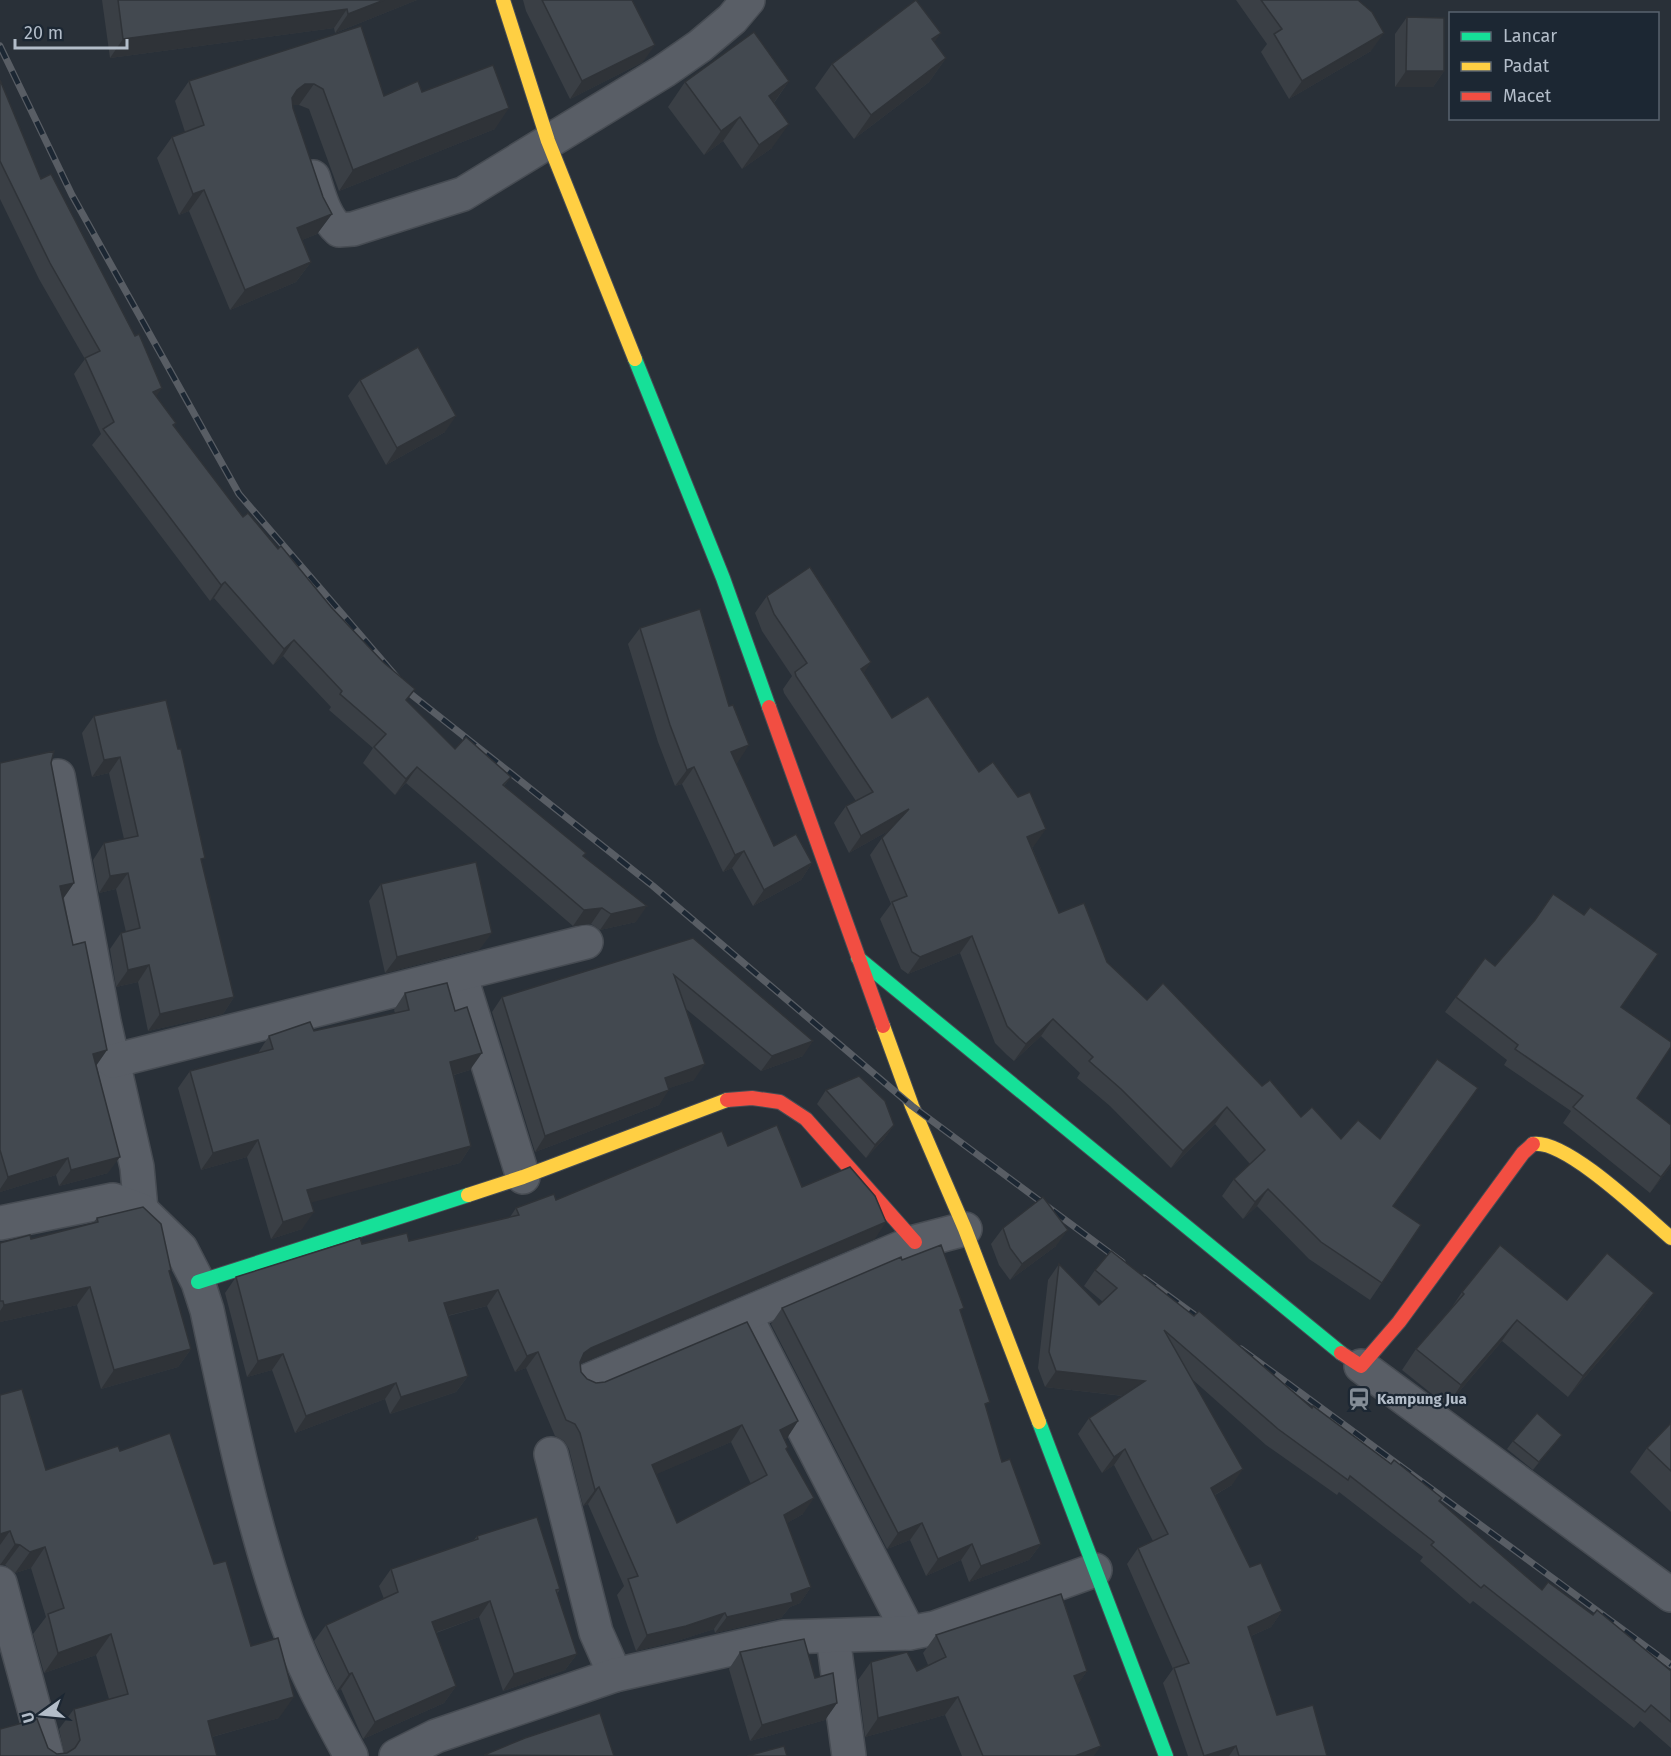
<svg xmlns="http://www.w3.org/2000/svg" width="1671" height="1756" font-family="'Fira Sans',sans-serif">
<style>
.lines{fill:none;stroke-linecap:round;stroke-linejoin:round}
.street-casing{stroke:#474c53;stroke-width:36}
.fast-casing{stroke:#474c53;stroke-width:16}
.slow-casing{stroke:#474c53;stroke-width:16}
.jam-casing{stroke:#474c53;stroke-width:16}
.street{stroke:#595e66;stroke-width:33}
.fast{stroke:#16e098;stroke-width:14}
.slow{stroke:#ffcf43;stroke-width:14}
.jam{stroke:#f24e42;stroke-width:14}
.rail-casing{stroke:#585d64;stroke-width:7}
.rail{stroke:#1c2733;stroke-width:4.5;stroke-dasharray:14;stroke-linecap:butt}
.wall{fill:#3a3f45;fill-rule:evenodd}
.shaded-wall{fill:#2f3338}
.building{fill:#434950;stroke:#2f3338;stroke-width:1.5;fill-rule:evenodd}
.labels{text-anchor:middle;stroke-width:4.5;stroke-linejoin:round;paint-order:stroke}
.poi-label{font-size:15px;font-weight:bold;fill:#b3bdc9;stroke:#1c2733;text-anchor:start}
</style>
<rect width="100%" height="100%" fill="#293038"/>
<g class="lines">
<g class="street-casing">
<g id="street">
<path d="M313,177C319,195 324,217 339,230L353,229L463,194L664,71L700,46L732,19L748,0"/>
<path d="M58,776L104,1022L137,1167L141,1210"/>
<path d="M460,974L523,1177"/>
<path d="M113,1061L586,942"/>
<path d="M0,1223L113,1200L141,1210L181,1249L198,1282L207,1310C228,1408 248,1507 280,1603C297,1656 324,1707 351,1756"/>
<path d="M745,1315L909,1633"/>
<path d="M1361,1366L1671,1595"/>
<path d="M587,1381L915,1242L965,1229"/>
<path d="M551,1454L596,1632L615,1675"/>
<path d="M0,1583L47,1756"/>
<path d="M833,1637L849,1756"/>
<path d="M396,1756L436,1736L615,1675L784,1637L909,1633L935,1628L1095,1570"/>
</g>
</g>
<g class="fast-casing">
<g id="fast">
<path d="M635,359L723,578L769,707"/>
<path d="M858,958L1341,1353"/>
<path d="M198,1282L468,1195"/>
<path d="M1039,1422L1166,1756"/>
</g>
</g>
<g class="slow-casing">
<g id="slow">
<path d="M503,0L548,141L635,359"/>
<path d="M883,1026L912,1106L965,1229L1039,1422"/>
<path d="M1533,1144C1566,1139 1644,1215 1671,1238"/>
<path d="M468,1195L523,1177L727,1100"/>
</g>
</g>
<g class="jam-casing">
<g id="jam">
<path d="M769,707L883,1026"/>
<path d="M727,1100L752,1098L780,1102L806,1119L915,1242"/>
<path d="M1341,1353L1361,1366L1399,1322L1523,1153L1533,1144"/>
</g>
</g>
<use href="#street" class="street"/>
<use href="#fast" class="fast"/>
<use href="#slow" class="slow"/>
<use href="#jam" class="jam"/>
<g class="rail-casing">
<g id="rail">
<path d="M0,46L72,195L239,494L412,695L653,886L912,1106L1122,1262"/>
<path d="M1144,1278L1207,1324"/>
<path d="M1241,1349L1671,1665"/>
</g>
</g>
<use href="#rail" class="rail"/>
</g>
<g class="wall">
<path d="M102,0H417L335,33L334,28L110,58Z"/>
<path d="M523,0H632L643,62L570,99L526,11Z"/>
<path d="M1236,0H1358L1371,51L1289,99L1261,52L1267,44Z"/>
<path d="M1407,17L1444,71L1433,87H1395V34Z"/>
<path d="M361,26L384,96L422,92L495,129L339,191L309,109L299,105H293V108L323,197L332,214L317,234L302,240L311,262L296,282L230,310L189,211L179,215L157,158L172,137L185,132L175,101L189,81Z"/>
<path d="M934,42L946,58L929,82L854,139L815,88L832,64Z"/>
<path d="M0,80L41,179L156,396L176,423L174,426L243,517L407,701L455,749L511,777L504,786L583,856L636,922L600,930L591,924L573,926L406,783L395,795L363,763L373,748L329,710L331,707L283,656L273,665L214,598L210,601L92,445L101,434L74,374L85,359L39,279L0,199Z"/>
<path d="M789,81L774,103L772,148L742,169L723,141L704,155L668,107L685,82Z"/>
<path d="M360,380L445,432L386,465L348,396Z"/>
<path d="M767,596L871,662L863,673L892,718L979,772L1034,846L1032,847L1059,913L1107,962L1147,1000L1262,1086L1301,1117L1393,1207L1421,1225L1370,1300L1309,1259L1257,1206L1243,1219L1222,1196L1234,1179L1250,1164L1215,1124L1171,1168L1110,1106L1077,1078L1080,1073L1041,1036L1014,1061L1007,1055L995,1043L960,953L908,974L901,969L880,919L891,904L870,855L882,838L888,831L849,853L834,823L846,806L856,801L784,693L783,689L792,676L762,631L755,613Z"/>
<path d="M640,628L738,762L736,763L774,846L812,863L801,880L753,906L732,868L723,872L682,784L675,786L658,742L628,644Z"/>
<path d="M94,716L202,862L234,997L223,1014L148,1031L138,982L116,987L110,949L121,933L126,932L116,889L99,893L93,860L104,843L124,839L109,773L92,777L82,733Z"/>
<path d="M0,763H51L74,883L63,899L73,945L107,1050L96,1066L108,1173L59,1186L56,1175L0,1192Z"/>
<path d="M381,884L480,949L385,973L369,901Z"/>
<path d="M693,938L803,1056L761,1071L685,1008L694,1080L669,1088L659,1105L535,1152L492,1012L502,997Z"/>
<path d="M1495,966L1621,1007L1637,1098L1671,1125V1166L1650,1193L1563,1123L1571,1111L1504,1065L1507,1060L1445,1012L1456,997Z"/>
<path d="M405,993L470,1070L454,1075L471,1146L460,1163L311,1202L302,1229L271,1239L247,1157L201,1170L178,1088L190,1071L258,1053L269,1036L314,1031L395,1013L394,1010Z"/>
<path d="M826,1090L894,1125L884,1139L866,1158L817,1104Z"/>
<path d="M728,1146L802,1187L875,1239L580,1364L581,1372L587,1379L596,1383L798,1421L787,1438L784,1439L803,1514L787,1523L811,1587L800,1603L790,1607L781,1618L715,1633L714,1629L674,1642L636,1651L617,1595L624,1586L588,1504L583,1506L569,1449L564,1441L555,1436L526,1368L515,1372L487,1306L448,1316L468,1376L456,1392L390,1414L385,1399L295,1433L272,1370L247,1377L225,1293L236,1277L362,1244L409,1241L510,1217L516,1208L556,1200ZM731,1442L751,1484L677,1523L656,1474Z"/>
<path d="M97,1218L170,1273L191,1349L178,1367L101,1389L77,1305L0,1322V1243L31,1239L93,1223Z"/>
<path d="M1003,1228L1056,1246L1010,1280L999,1265L991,1244Z"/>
<path d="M902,1260L961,1313L986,1407L1002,1462L1041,1544L1029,1560L969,1582L961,1560L926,1576L910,1540L887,1549L771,1324L782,1308Z"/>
<path d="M1059,1264L1099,1305L1103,1302L1084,1286L1095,1270L1194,1316L1312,1408L1439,1501L1542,1590L1593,1615L1671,1671V1748L1640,1721L1634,1728L1473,1601L1470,1604L1420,1561L1423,1557L1339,1492L1337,1495L1266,1445L1193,1380L1232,1485L1215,1495L1250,1567L1282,1611L1271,1627L1251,1636L1277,1715L1327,1756H1188L1163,1683L1173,1669L1127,1564L1138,1548L1153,1541L1114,1465L1102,1473L1078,1434L1089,1418L1123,1396L1045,1387L1038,1368L1048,1280Z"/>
<path d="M1462,1292L1567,1300L1654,1293L1639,1314L1568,1397L1502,1341L1447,1406L1402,1370L1416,1349L1448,1313Z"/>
<path d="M0,1395L46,1470L120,1451L214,1564L251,1646L279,1718L212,1737L217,1756H0L48,1748L57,1754L64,1753L59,1729L74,1709L109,1699L96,1655L44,1673L33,1634L46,1617L31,1568L15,1573L5,1565H0Z"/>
<path d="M1671,1423V1512L1630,1472L1647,1448Z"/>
<path d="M1562,1435L1533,1470L1507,1449L1513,1441Z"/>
<path d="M477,1536L560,1589L557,1594L577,1654L565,1670L503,1691L479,1617L436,1633L456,1686L444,1703L363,1739L341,1689L337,1691L314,1641L326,1625L384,1599L379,1586L391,1569L474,1540Z"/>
<path d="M936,1635L1087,1671L1077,1685L1094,1756H962L945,1715L865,1737L858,1680L871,1662L917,1671L928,1665L923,1653Z"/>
<path d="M740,1652L815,1678L837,1703L825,1720L750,1741L729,1669Z"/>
</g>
<g class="shaded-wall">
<path d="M384,0H417L335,33L348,14Z"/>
<path d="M347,9L334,28L110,58L123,39Z"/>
<path d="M941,33L924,57L932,39Z"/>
<path d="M1384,33L1371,51L1289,99L1302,81Z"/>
<path d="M655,45L643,62L570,99L582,81Z"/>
<path d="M946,58L929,82L854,139L871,115Z"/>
<path d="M1406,71H1444L1433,87H1395Z"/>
<path d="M789,81L772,105L769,96Z"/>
<path d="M305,84H314L299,105H291L282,110L297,90Z"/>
<path d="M509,108L495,129L339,191L353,170Z"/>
<path d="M740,117L723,141L704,155L721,131Z"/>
<path d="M789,124L772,148L742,169L759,145Z"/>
<path d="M204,190L189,211L179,215L193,194Z"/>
<path d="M332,214L317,234L283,248L297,228Z"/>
<path d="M311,262L296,282L230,310L245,290Z"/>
<path d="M162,388L151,404L153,392Z"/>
<path d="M456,416L445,432L386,465L397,448Z"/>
<path d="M225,582L214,598L210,601L221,585Z"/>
<path d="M294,640L283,656L273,665L284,649Z"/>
<path d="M871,662L860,679L861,669Z"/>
<path d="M749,745L738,762L719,769L731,752Z"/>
<path d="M120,757L109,773L92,777L104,760Z"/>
<path d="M417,767L406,783L395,795L406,779Z"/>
<path d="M694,767L682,784L675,786L687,770Z"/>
<path d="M909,809L897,826L849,853L861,836Z"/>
<path d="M1046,829L1034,846L1015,854L1027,837Z"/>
<path d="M744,851L732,868L723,872L735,855Z"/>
<path d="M812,863L801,880L753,906L764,890Z"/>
<path d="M128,873L116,889L99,893L110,876Z"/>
<path d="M74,883L62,900L60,886Z"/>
<path d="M647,906L636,922L600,930L611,914Z"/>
<path d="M602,908L591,924L573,926L584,910Z"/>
<path d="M492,933L480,949L385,973L397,957Z"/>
<path d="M972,936L960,953L908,974L920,957Z"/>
<path d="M149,965L138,982L116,987L128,970Z"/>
<path d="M234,997L223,1014L148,1031L160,1014Z"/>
<path d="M1053,1019L1041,1036L1014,1061L1026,1044Z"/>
<path d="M813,1041L803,1056L761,1071L772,1056Z"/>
<path d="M107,1050L95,1067L93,1054Z"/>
<path d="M482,1053L470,1070L439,1079L450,1062Z"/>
<path d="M705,1064L694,1080L655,1093L665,1078Z"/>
<path d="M669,1090L659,1105L535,1152L545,1136Z"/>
<path d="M1227,1107L1215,1124L1171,1168L1183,1151Z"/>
<path d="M894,1125L884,1139L866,1158L875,1145Z"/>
<path d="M258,1140L247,1157L201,1170L213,1153Z"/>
<path d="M471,1146L460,1163L295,1207L307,1190Z"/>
<path d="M120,1157L108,1173L59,1186L71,1170Z"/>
<path d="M68,1158L56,1175L0,1192V1189L8,1177Z"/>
<path d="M1671,1164V1166L1650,1193L1661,1177Z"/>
<path d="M1268,1189L1257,1206L1243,1219L1255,1202Z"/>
<path d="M314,1212L302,1229L271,1239L283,1222Z"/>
<path d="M886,1222L875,1239L580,1364L584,1353L591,1348Z"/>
<path d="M1068,1230L1056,1246L1010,1280L1022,1264Z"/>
<path d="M90,1287L77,1305L0,1322V1311L4,1305Z"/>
<path d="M498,1290L487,1306L433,1319L444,1303Z"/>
<path d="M1654,1293L1639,1314L1568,1397L1583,1376Z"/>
<path d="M1517,1320L1502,1341L1447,1406L1461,1385Z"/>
<path d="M191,1349L178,1367L101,1389L114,1370Z"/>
<path d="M538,1352L526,1368L515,1372L527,1356Z"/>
<path d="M283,1354L272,1370L247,1377L258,1361Z"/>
<path d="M1056,1371L1145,1381L1134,1397L1045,1387Z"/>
<path d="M468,1376L456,1392L390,1414L401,1397Z"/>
<path d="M396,1383L385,1399L295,1433L306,1416Z"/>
<path d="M798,1421L787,1438L769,1446L780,1430Z"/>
<path d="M742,1425L731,1442L641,1481L652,1465Z"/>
<path d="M1562,1435L1556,1443L1533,1470L1539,1462Z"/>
<path d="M1125,1449L1114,1465L1102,1473L1114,1457Z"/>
<path d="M1243,1469L1232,1485L1200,1503L1211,1488Z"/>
<path d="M599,1487L588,1504L583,1506L595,1490Z"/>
<path d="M814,1498L803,1514L773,1531L784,1515Z"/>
<path d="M922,1523L910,1540L887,1549L898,1533Z"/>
<path d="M10,1531L0,1545V1534Z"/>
<path d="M15,1544L20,1545L5,1565H0Z"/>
<path d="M972,1544L961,1560L926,1576L938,1559Z"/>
<path d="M1041,1544L1029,1560L969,1582L981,1566Z"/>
<path d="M45,1547L31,1568L15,1573L30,1552Z"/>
<path d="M811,1587L800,1603L790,1607L781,1618L715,1633L727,1617Z"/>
<path d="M490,1601L479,1617L420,1638L432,1622Z"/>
<path d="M1282,1611L1271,1627L1237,1642L1248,1627Z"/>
<path d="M725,1613L714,1629L674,1642L636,1651L647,1635Z"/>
<path d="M111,1634L96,1655L44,1673L58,1653Z"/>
<path d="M577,1654L565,1670L503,1691L514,1674Z"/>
<path d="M1087,1671L1074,1690V1676Z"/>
<path d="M352,1673L341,1689L337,1691L349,1674Z"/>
<path d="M456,1686L444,1703L363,1739L375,1722Z"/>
<path d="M294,1697L279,1718L193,1742L208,1721Z"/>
<path d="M958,1697L945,1715L865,1737L878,1718Z"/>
<path d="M837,1703L825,1720L750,1741L762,1725Z"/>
<path d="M1101,1746L1094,1756H1075Z"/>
<path d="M1236,1746L1229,1756H1204Z"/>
</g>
<g class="building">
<path d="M118,0H384L348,14L347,9L123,39Z"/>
<path d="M542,0H632L655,45L582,81Z"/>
<path d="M916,0L941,33L932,39L946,58L871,115L832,64Z"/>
<path d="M1261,0H1358L1372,12L1384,33L1302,81L1274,34L1282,29Z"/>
<path d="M1407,17L1444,18V71H1406Z"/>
<path d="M361,26L384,96L418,81L422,92L493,65L509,108L353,170L323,89L314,84H305L297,90L292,98L293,108L323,197L332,214L297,228L311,262L245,290L204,190L193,194L172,137L204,125L189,81Z"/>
<path d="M754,32L789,81L769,96L789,124L759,145L740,117L721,131L685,82Z"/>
<path d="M0,80L41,179L51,174L135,336L139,334L162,388L153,392L176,423L173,425L243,517L248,513L278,549L281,546L331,607L383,662L415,689L406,700L455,749L466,737L511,777L503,785L586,853L583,856L647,906L611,914L602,908L584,910L417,767L406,779L374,747L386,734L340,694L342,691L294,640L284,649L225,582L221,585L103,429L114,422L85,358L100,351L50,263L0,161Z"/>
<path d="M418,347L456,416L397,448L360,380Z"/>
<path d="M810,567L871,662L861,669L892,718L928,696L979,772L993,762L1018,797L1030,792L1046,829L1027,837L1059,913L1084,903L1107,962L1147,1000L1163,983L1262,1086L1270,1080L1301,1117L1312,1107L1341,1139L1358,1120L1380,1139L1437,1059L1478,1088L1393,1206L1421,1225L1382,1283L1321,1242L1268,1189L1255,1202L1234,1179L1265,1150L1227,1107L1183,1151L1121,1089L1089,1061L1093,1057L1053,1019L1026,1044L1019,1038L1007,1026L972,936L920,957L912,952L892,902L907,896L882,838L909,809L861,836L846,806L873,792L796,676L795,672L807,663L774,614L767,596Z"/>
<path d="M700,609L729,706L733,705L749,745L731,752L774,846L796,834L812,863L764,890L744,851L735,855L694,767L687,770L670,725L640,628Z"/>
<path d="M166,700L178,749H181L205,858L201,859L234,997L160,1014L149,965L128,970L121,933L140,928L128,873L110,876L104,843L138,836L120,757L104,760L94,716Z"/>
<path d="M54,751L51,763L74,883L60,886L73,945L85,942L107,1050L93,1054L120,1157L71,1170L68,1158L8,1177L0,1150V763Z"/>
<path d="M476,862L492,933L397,957L381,884Z"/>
<path d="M1553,894L1584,915L1590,907L1658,954L1621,1007L1671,1042V1047L1637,1098L1671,1125V1164L1661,1177L1573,1107L1583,1096L1515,1049L1518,1045L1456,997L1485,958L1495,966L1535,920Z"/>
<path d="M693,938L813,1041L772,1056L674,975L705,1064L665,1078L669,1090L545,1136L502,997Z"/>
<path d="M447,983L455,1011L467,1007L482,1053L450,1062L471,1146L307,1190L314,1212L283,1222L258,1140L213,1153L190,1071L273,1049L269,1036L310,1022L314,1031L409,1010L405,993Z"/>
<path d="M859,1076L885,1101L894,1125L875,1145L826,1090Z"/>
<path d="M777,1125L802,1187L850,1167L875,1196L886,1222L591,1348L584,1353L580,1362L581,1372L587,1379L596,1383L605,1382L747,1322L798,1421L780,1430L788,1447L786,1449L814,1498L784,1515L811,1587L791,1594L793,1602L727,1617L725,1613L686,1626L647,1635L628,1579L638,1576L599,1487L595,1490L580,1433L575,1424L566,1420L538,1352L527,1356L498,1290L444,1303L468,1376L401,1397L396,1383L306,1416L283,1354L258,1361L236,1277L360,1238L362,1244L407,1233L409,1241L519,1215L516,1208L554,1194L556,1200L722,1131L728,1146ZM742,1425L767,1475L677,1523L652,1465Z"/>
<path d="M1043,1197L1068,1230L1022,1264L1010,1248L1003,1228Z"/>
<path d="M143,1207L161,1224L171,1270L169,1271L191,1349L114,1370L90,1287L4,1305L3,1301H0V1243L30,1235L31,1239L98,1222L97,1218Z"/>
<path d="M941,1245L964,1308L960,1310L990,1402L985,1404L1002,1462L1010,1459L1041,1544L981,1566L972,1544L938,1559L922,1523L898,1533L782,1308L901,1257L902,1260Z"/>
<path d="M1500,1245L1567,1300L1607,1253L1654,1293L1583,1376L1517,1320L1461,1385L1416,1349L1464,1294L1462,1292Z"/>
<path d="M1111,1251L1194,1316L1199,1311L1312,1408L1313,1406L1391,1464L1394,1460L1442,1498L1439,1501L1542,1590L1548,1582L1593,1615L1597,1610L1671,1671V1722L1651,1705L1645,1712L1484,1585L1481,1588L1431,1545L1434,1542L1350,1476L1348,1480L1278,1429L1164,1330L1243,1469L1211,1488L1250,1567L1261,1563L1282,1611L1248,1627L1277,1715L1313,1705L1327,1756H1239L1236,1746L1204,1756L1174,1668L1189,1663L1138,1548L1168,1534L1125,1449L1114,1457L1089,1418L1145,1381L1056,1371L1049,1352L1059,1264L1099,1305L1117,1288L1095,1270Z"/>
<path d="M22,1389L46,1470L118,1446L120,1451L170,1433L214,1564L226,1561L251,1646L278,1638L294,1697L208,1721L217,1756H0V1729L37,1719L48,1748L57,1754L67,1753L75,1748L80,1740L74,1709L128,1694L111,1634L58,1653L48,1614L64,1608L45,1547L30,1552L20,1545L15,1544L10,1531L0,1534V1395Z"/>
<path d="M1537,1413L1562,1435L1539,1462L1513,1441Z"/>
<path d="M1671,1423V1471L1647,1448Z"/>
<path d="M537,1517L560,1589L556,1590L577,1654L514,1674L490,1601L432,1622L456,1686L375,1722L352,1673L349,1674L326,1625L398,1592L391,1569L478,1539L477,1536Z"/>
<path d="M1061,1594L1087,1671L1074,1676L1101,1746L1075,1756H983L958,1697L878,1718L871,1662L907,1652L917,1671L946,1657L936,1635Z"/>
<path d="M804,1639L815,1678L833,1673L837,1703L762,1725L740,1652Z"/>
<path d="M600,1713L614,1756L484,1755L525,1738Z"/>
<path d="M784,1746L787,1756H747Z"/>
</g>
<defs>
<g id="station-bare" transform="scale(1.8)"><path d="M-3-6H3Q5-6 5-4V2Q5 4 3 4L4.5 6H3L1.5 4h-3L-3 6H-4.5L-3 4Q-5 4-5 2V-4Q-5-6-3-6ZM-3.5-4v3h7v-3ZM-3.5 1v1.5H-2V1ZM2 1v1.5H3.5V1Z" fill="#838c96" stroke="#1c2733" stroke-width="2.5" paint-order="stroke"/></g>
</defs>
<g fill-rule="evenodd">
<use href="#station-bare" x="1359" y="1399"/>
</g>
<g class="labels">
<g class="poi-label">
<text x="1377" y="1404">Kampung Jua</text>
</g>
</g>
<rect x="1449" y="12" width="210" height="108" fill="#1c2733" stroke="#58636f" stroke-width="1.5"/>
<rect x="1461" y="32" width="30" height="9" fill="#16e098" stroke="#58636f" stroke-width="1.5"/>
<text x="1503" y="42" font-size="18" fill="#b3bdc9">Lancar</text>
<rect x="1461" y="62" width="30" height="9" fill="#ffcf43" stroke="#58636f" stroke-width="1.5"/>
<text x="1503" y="72" font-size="18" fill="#b3bdc9">Padat</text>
<rect x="1461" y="92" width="30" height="9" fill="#f24e42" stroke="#58636f" stroke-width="1.5"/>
<text x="1503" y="102" font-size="18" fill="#b3bdc9">Macet</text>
<g transform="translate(42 1714) rotate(255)" stroke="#1c2733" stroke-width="4.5" paint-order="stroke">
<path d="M0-4.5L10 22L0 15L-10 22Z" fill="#b3bdc9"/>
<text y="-9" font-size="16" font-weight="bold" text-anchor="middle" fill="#b3bdc9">U</text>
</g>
<path d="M15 39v9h112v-9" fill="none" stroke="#b3bdc9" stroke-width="3"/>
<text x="24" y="39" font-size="18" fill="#b3bdc9" stroke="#1c2733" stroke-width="4.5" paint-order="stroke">20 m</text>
</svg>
